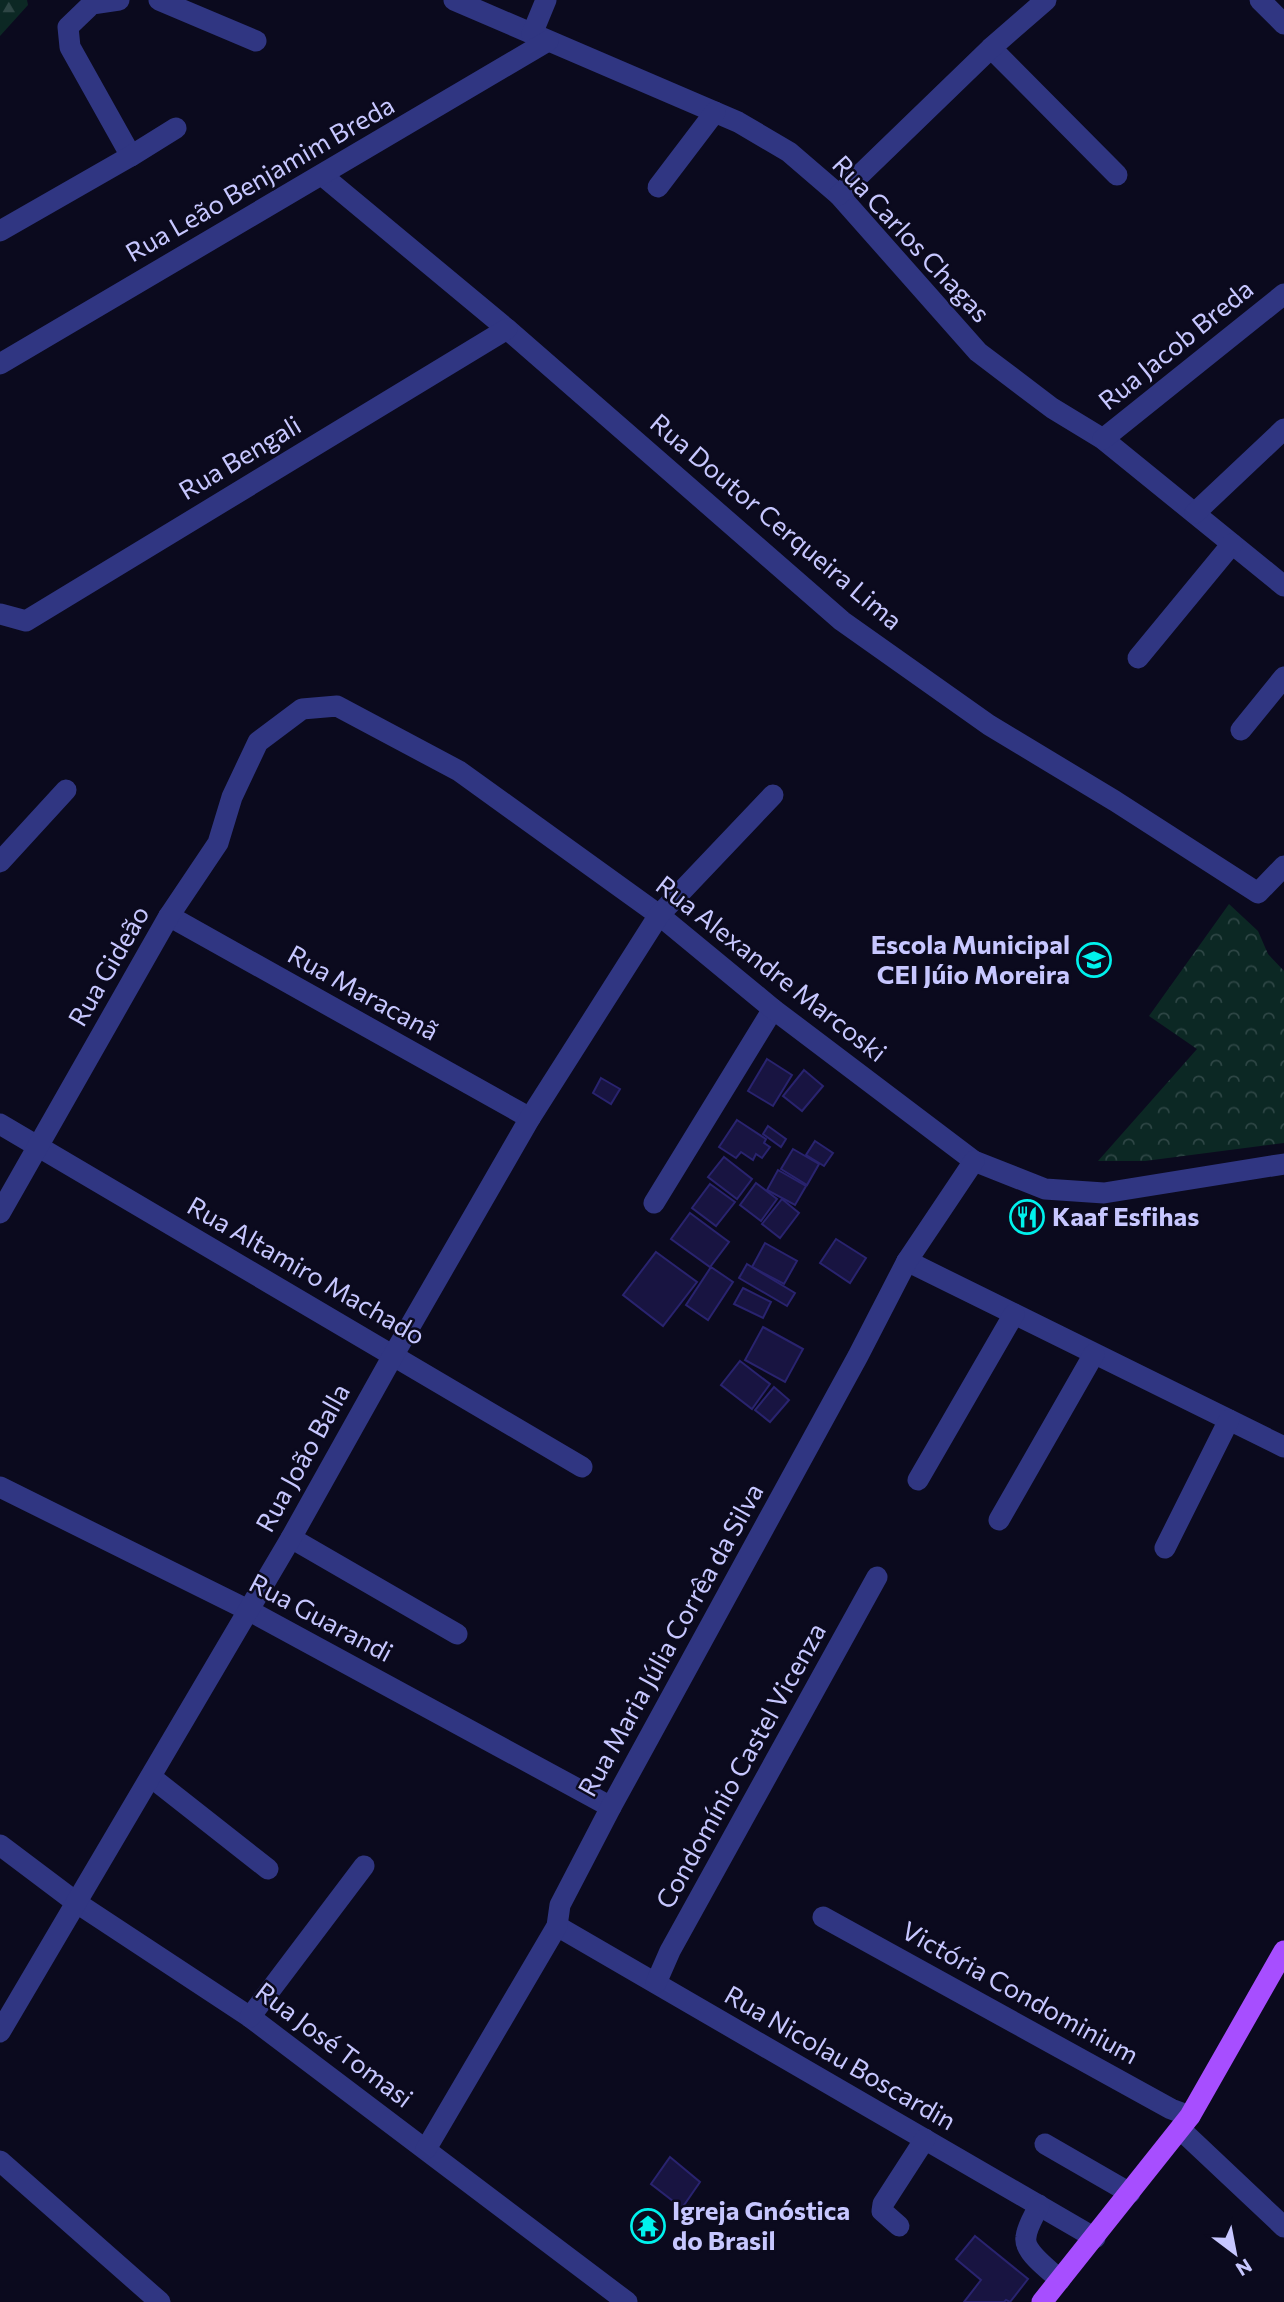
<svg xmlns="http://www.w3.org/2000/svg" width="1284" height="2302" font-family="Commissioner,sans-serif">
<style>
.forest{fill:url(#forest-firs)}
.park{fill:url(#park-crowns)}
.building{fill:#181441;stroke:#29236f;stroke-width:2}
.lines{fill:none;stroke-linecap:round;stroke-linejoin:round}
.minor{stroke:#303682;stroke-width:21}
.major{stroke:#a74eff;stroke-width:21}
.labels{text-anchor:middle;stroke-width:5;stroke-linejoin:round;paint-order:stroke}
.street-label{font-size:26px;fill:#c7c7ff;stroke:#0b0a1e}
.poi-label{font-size:26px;font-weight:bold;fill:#c7c7ff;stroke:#0b0a1e;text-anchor:start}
</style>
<defs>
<pattern id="forest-firs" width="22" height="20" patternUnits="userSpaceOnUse" patternTransform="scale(1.75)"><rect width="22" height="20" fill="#0c2824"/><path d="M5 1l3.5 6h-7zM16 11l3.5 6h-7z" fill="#2e4645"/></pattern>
<pattern id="park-crowns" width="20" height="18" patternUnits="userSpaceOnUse" patternTransform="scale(1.75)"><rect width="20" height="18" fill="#0c2824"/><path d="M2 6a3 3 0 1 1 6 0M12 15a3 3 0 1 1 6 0" fill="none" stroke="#2e4645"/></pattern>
</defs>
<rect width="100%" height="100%" fill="#0b0a1e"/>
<path class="forest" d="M0,0H27L28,5L0,36Z"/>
<path class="park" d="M1229,904L1258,931L1268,954L1284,971V1143L1145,1161H1098L1197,1049L1149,1016Z"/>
<g class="building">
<path d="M767,1059L792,1075L773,1106L748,1091Z"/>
<path d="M804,1070L823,1086L802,1111L783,1096Z"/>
<path d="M601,1078L620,1089L611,1104L593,1093Z"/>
<path d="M737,1120L766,1139L764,1143L770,1147L762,1158L756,1154L753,1160L741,1152L736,1158L719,1147Z"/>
<path d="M768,1126L786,1139L781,1147L763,1134Z"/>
<path d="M815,1141L833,1153L824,1166L806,1155Z"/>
<path d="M793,1149L819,1164L807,1185L781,1169Z"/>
<path d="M724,1157L752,1179L737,1199L708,1177Z"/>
<path d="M778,1170L806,1186L795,1205L767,1190Z"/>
<path d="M756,1183L777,1199L761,1221L740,1205Z"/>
<path d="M710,1184L735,1202L716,1226L692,1208Z"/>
<path d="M782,1199L799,1213L780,1238L762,1224Z"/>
<path d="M690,1213L729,1242L710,1267L671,1239Z"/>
<path d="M836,1239L866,1258L850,1283L820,1263Z"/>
<path d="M765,1243L797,1261L784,1284L752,1267Z"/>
<path d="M656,1252L697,1282L663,1326L623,1295Z"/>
<path d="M747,1264L795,1293L787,1306L739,1278Z"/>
<path d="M711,1267L733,1282L708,1320L686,1305Z"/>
<path d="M743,1288L771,1302L763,1318L734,1304Z"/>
<path d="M763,1327L803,1349L785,1382L745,1360Z"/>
<path d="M740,1361L770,1384L752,1409L721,1385Z"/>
<path d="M774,1387L789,1400L770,1422L755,1410Z"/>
<path d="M670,2157L700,2182L682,2208L651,2184Z"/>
<path d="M975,2236L1028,2279L1010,2302L1006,2300L1004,2302H964L981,2280L956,2259Z"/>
</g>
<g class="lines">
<g class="minor">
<path d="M119,0L92,4L68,27L70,47L131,156"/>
<path d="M159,0L256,41"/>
<path d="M454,0L738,122L789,152L839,195L978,352L1052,408L1103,439L1284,586"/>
<path d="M1260,0L1284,24"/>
<path d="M532,34L546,0"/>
<path d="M991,48L1117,175"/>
<path d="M323,176L507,329L842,621L989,725L1115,801L1258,893L1284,866"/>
<path d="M658,187L715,112"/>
<path d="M839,195L991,48L1046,0"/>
<path d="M0,231L131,156L176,128"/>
<path d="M0,364L548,41"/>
<path d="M1103,439L1284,294"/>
<path d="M1195,513L1284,429"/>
<path d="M0,614L26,621L507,329"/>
<path d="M1138,658L1232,544"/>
<path d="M1241,730L1284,677"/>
<path d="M0,862L66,790"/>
<path d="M169,916L530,1118"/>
<path d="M0,1124L582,1467"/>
<path d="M654,1203L773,1009"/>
<path d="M0,1213L169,916L218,843L232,797L258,742L302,709L337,706L459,771L659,915L773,1009L974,1161L1045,1189L1104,1193L1284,1164"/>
<path d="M907,1261L1284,1447"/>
<path d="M918,1480L1014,1314"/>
<path d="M0,1487L248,1610L611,1807"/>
<path d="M999,1520L1094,1354"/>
<path d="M291,1538L457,1634"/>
<path d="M1165,1548L1229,1420"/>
<path d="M151,1777L268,1869"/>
<path d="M0,1845L77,1903L250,2017L627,2302"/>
<path d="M823,1917L1171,2109L1190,2116"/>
<path d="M557,1926L1095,2238"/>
<path d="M656,1983L670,1951L877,1577"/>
<path d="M250,2017L364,1866"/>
<path d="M0,2032L291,1538L394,1354L530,1118L659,915L773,795"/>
<path d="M1180,2129L1284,2227"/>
<path d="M1045,2144L1130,2193"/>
<path d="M426,2149L557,1926L560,1905L611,1807L858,1356L907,1261L974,1161"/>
<path d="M0,2161L160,2302"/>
<path d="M1039,2205C1035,2215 1027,2226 1026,2237C1023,2252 1050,2270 1060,2280"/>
<path d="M899,2226L882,2211L883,2204L925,2139"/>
</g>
<path class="major" d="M1042,2302L1190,2116L1284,1951"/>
</g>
<defs>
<g id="school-ring" transform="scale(1.75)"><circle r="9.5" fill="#0b0a1e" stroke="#00f2ed" stroke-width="1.5"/><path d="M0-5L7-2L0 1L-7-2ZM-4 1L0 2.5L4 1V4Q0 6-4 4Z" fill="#00f2ed"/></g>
<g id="restaurant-ring" transform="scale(1.75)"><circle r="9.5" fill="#0b0a1e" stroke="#00f2ed" stroke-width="1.5"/><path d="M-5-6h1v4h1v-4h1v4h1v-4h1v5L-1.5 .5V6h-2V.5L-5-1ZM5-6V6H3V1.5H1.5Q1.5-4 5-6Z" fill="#00f2ed"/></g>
<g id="temple-ring" transform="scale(1.75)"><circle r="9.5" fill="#0b0a1e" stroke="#00f2ed" stroke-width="1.5"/><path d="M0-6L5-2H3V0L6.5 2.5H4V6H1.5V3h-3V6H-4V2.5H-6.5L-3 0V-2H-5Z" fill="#00f2ed"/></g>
</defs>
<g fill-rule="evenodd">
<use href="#school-ring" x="1094" y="960"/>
<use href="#restaurant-ring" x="1027" y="1217"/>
<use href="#temple-ring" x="648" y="2226"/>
</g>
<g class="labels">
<g class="street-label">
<text transform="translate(260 179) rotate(-30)" y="9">Rua Leão Benjamim Breda</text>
<text transform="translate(911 239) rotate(47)" y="9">Rua Carlos Chagas</text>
<text transform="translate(1176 345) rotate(-39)" y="9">Rua Jacob Breda</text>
<text transform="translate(240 458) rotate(-31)" y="9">Rua Bengali</text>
<text transform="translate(776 522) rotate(40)" y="9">Rua Doutor Cerqueira Lima</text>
<text transform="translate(109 966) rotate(-60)" y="9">Rua Gideão</text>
<text transform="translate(771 969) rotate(38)" y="9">Rua Alexandre Marcoski</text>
<text transform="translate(363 993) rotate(29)" y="9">Rua Maracanã</text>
<text transform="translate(306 1271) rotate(30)" y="9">Rua Altamiro Machado</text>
<text transform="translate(303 1458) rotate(-61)" y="9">Rua João Balla</text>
<text transform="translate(321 1618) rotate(28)" y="9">Rua Guarandi</text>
<text transform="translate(671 1640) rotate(-61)" y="9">Rua Maria Júlia Corrêa da Silva</text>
<text transform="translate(741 1766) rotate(-61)" y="9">Condomínio Castel Vicenza</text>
<text transform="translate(1020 1993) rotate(29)" y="9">Victória Condominium</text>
<text transform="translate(334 2045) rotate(37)" y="9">Rua José Tomasi</text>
<text transform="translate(840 2058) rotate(30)" y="9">Rua Nicolau Boscardin</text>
</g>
<g class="poi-label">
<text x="1070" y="954" text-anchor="end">Escola Municipal<tspan x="1070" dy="30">CEI Júio Moreira</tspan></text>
<text x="1052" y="1226">Kaaf Esfihas</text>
<text x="672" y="2220">Igreja Gnóstica<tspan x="672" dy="30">do Brasil</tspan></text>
</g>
</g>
<g transform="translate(1235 2253) rotate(148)" stroke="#0b0a1e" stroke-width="5" paint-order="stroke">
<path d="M0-5L12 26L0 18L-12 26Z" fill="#c7c7ff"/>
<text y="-10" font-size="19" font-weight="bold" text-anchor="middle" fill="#c7c7ff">N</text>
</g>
</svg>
